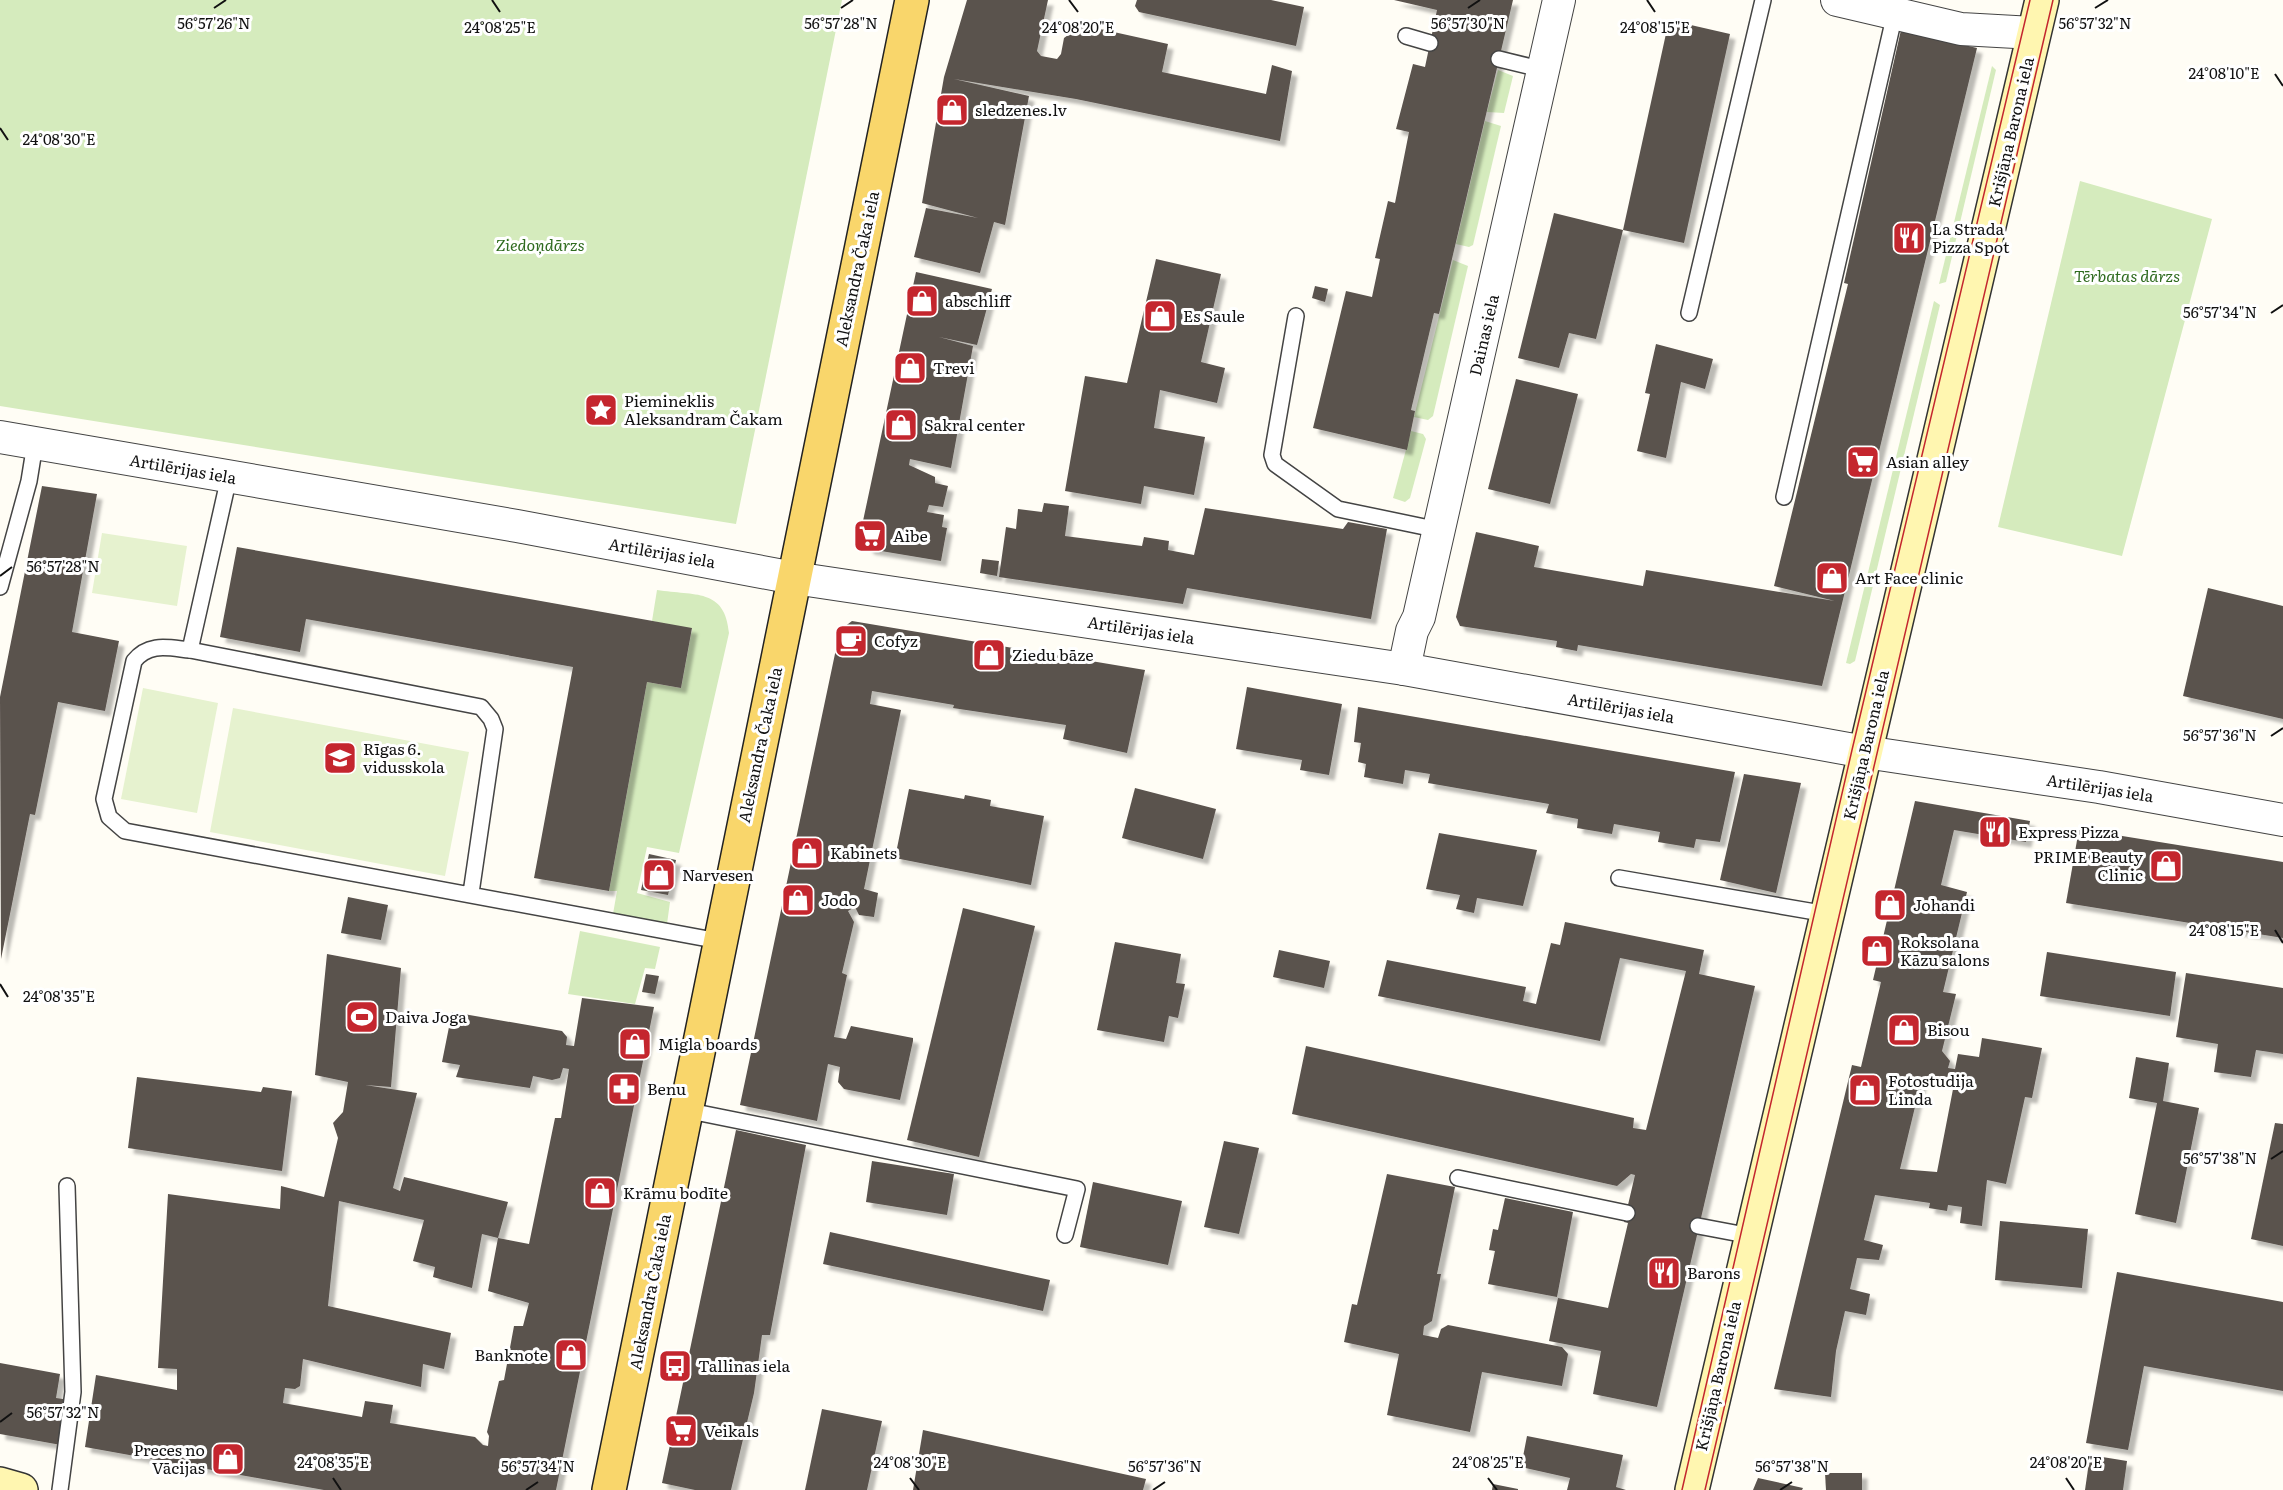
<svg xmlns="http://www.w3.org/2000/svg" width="2283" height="1490" font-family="Literata,serif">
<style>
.green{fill:#d5ebbd}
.pitch{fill:#e6f2cf}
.building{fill:#5a524d;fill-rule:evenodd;filter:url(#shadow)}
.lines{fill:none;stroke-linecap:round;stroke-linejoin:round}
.lane-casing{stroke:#444;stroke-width:18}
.street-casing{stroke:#444;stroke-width:34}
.secondary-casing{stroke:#333;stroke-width:36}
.primary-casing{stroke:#222;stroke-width:36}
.lane{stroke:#fff;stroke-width:15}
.street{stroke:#fff;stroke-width:32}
.secondary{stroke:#fff6b0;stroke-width:33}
.primary{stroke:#f9d66b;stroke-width:33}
.tram{stroke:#c4262e;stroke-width:1.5}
.ticks{fill:none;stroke:#111;stroke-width:2}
.labels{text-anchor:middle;stroke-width:6;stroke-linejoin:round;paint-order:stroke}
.poi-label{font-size:16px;fill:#111;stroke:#fff;text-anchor:start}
.street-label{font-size:16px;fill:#111;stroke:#fff}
.park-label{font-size:16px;font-style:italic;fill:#2f6b1f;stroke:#fff}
.ticks-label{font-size:15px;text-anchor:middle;fill:#111;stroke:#fff;stroke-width:6;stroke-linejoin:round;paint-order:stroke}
</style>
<defs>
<filter id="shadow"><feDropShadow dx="5.5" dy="5.5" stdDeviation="1.5" flood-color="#0004"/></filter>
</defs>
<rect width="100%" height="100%" fill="#fffdf5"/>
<g class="green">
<path d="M0,0H842L736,524L0,406Z"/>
<path d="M1992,66L1996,70L1946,282L1939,284Z"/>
<path d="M1498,70L1513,76L1504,113L1487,112Z"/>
<path d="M1485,121L1501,126L1473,245L1469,247L1456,244Z"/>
<path d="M2080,181L2212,219L2122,556L1998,527Z"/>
<path d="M1453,260L1468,266L1433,416L1428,420L1414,417Z"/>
<path d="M1934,301L1940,305L1855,661L1850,664L1846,663Z"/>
<path d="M1411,431L1423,434L1426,439L1410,498L1405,502L1393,498Z"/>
<path d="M657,590C695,596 725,588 729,633L679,853L647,847L637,893L670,902L667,924L613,914L617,891H609L647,682L681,688L692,629L652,621Z"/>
<path d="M580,931L660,947L655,969L645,968L635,1004L568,994Z"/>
</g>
<g class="pitch">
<path d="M102,533L187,546L177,606L92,593Z"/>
<path d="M143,688L218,703L197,813L121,799Z"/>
<path d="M233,708L469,752L445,876L210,832Z"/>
</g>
<g class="building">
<path d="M967,0H1048L1037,51L1041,56L1057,59L1061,54L1064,38L1082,25L1168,44L1162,72L1266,94L1272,65L1292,71L1280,141L1076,99L954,79L1029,96L1005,225L994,222L980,273L914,257L926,208L978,218L922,203L944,77Z"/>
<path d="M1137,0H1271L1304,7L1296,46L1139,12L1135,6Z"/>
<path d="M1394,0H1513L1439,314L1434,313L1411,410L1415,411L1407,450L1313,428L1346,291L1372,297L1380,259L1375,258L1388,201L1395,203L1409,132L1396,129L1413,64L1425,67L1437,10Z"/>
<path d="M1669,20L1730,34L1684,243L1623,230Z"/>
<path d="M1901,30L1977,48L1822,686L1578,645L1577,651L1556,647L1557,641L1460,626L1456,617L1476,532L1539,546L1534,567L1643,586L1646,570L1835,601L1774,586L1848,284L1844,283Z"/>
<path d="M1554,213L1623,230L1596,339L1569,333L1559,368L1518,358Z"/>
<path d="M1156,259L1221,274L1201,362L1225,368L1217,403L1160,390L1154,428L1205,437L1194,495L1144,486L1141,504L1065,491L1085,376L1127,383Z"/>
<path d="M916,272L992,289L977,345L939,337L973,346L951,468L910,459L909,465L935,477V483L948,486L943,507L929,505L927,512L944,515L942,527L947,528L941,561L869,549L860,535Z"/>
<path d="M1315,286L1328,289L1325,302L1312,298Z"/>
<path d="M1656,344L1713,359L1705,389L1681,382L1666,458L1637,451L1650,394L1645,393Z"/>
<path d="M1516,379L1578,394L1550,504L1488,489Z"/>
<path d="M42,486L97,494L72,632L119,641L105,711L58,702L35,815L30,814L1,959L0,697Z"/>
<path d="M1044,503L1069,506L1065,536L1142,546L1144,537L1169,541L1168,550L1194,555L1205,508L1343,529L1348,522L1387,529L1371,619L1187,588L1183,604L999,577L1006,527L1016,529L1018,509L1042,512Z"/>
<path d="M237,547L692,628L681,688L647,682L609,891L534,878L573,667L306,619L300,652L220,637Z"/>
<path d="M982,559L999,561L997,576L980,573Z"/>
<path d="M2208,588L2283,606V719L2183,696Z"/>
<path d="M852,621L1145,670L1127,753L1063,739L1066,725L953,708L954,705L872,691L870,704L901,710L864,889L878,893L874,917L859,915L855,907L848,911L854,922L842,973L847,975L834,1037L846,1039L851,1026L913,1038V1041L900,1100L844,1089L838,1082L840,1067L828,1064L817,1121L740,1105L840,630Z"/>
<path d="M1247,687L1342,704L1329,775L1300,770L1302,760L1236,749Z"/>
<path d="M1358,707L1735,772L1720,842L1696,839L1694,848L1658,842L1660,832L1614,824L1612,834L1577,828L1578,819L1546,813L1549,804L1428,783L1430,774L1405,770L1403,784L1364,777L1366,764L1358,762L1361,743L1354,742Z"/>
<path d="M1744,774L1801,783L1776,893L1720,880Z"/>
<path d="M1135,788L1216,809L1203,859L1122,838Z"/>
<path d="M909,789L964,799L965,795L991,800L990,806L1044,816L1031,885L895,858Z"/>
<path d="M1915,801L2030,821L2026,842L1954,830L1941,885L1967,892L1943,992L1956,994L1942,1051L1950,1061L1948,1068L1955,1069L1958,1054L1979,1057L1982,1038L2042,1048L2032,1098L2025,1097L2006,1184L1987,1180L1982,1226L1960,1223L1962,1207L1948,1205L1947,1211L1929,1208L1930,1203L1875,1195L1864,1240L1883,1245L1879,1260L1857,1258L1850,1289L1870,1294L1866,1315L1845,1311L1836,1351L1831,1397L1774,1389L1852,1065L1861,1067L1881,982L1873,980ZM1922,1078L1954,1084L1937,1172L1900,1169Z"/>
<path d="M2079,829L2283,862V938L2066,903Z"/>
<path d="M1439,833L1537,850L1523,906L1477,898L1474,913L1456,909L1460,895L1426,889Z"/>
<path d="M649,854L676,860L668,895L641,890Z"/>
<path d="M348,897L388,905L381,940L341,933Z"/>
<path d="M963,908L1035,926L979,1157L907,1140Z"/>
<path d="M1565,922L1704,950L1699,974L1755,986L1657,1407L1593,1394L1601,1351L1549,1341L1558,1298L1608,1308L1628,1223L1624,1222L1635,1175L1631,1174L1617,1186L1292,1114L1306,1046L1634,1118L1633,1128L1646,1130L1686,971L1620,958L1600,1041L1378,996L1387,960L1526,987L1523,1001L1536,1004L1551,943L1560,945Z"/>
<path d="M1115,942L1181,954L1176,983L1185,984L1178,1018L1169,1016L1164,1042L1097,1030Z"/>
<path d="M1279,950L1330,961L1324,988L1273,977Z"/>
<path d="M2047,952L2176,972L2170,1016L2040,996Z"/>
<path d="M327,954L401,968L391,1087L365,1085L417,1093L393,1188L400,1191L404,1177L508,1202L498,1238L482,1234L472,1288L433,1277L435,1267L413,1261L424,1220L339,1201L328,1306L451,1333L444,1369L423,1364L421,1387L303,1359L300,1386L295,1389L285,1388L283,1403L362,1417L365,1401L393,1405L390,1423L475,1437L483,1445L488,1446L489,1436L487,1432L499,1381L504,1380L514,1326H523L529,1303L488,1291L498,1238L529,1244L555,1118H561L569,1069L563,1068L560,1078L552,1080L533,1076L530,1088L456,1077L460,1065L442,1062L452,1012L562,1031L567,1037L566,1045L574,1046L582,998L654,1007L556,1490H324L85,1447L96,1375L177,1390V1369L158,1368L168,1194L280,1209L281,1186L324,1197L338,1138L333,1123L343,1112L348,1082L315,1075Z"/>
<path d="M2186,973L2283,988V1054L2256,1050L2251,1077L2214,1072L2218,1044L2176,1037Z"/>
<path d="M646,974L659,976L655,994L642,992Z"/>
<path d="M2136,1057L2169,1063L2163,1101L2199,1108L2176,1223L2135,1214L2157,1103L2129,1098Z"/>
<path d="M137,1077L261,1092L263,1087L292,1091L282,1171L128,1148Z"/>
<path d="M2275,1123L2283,1124V1246L2251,1239Z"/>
<path d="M736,1130L806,1145L770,1335H762L754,1393L731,1490H695L662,1483Z"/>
<path d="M1224,1141L1259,1148L1239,1234L1204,1227Z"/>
<path d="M872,1161L954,1174L947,1215L866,1202Z"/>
<path d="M1387,1174L1455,1187L1437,1274H1441L1432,1321L1424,1326L1423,1335L1438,1338L1441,1329L1448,1325L1562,1347L1568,1354L1562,1386L1482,1372L1470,1432L1387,1415L1399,1354L1344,1342L1352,1304L1357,1305Z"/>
<path d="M1093,1182L1182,1201L1168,1265L1080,1247Z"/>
<path d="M1505,1198L1573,1212L1557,1297L1488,1284L1495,1251L1489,1250L1493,1229L1498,1230Z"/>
<path d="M2000,1221L2088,1229L2082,1288L1995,1280Z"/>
<path d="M830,1232L1050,1280L1043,1311L823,1264Z"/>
<path d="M2117,1272L2283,1302V1391L2144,1366L2128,1450L2086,1443Z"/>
<path d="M0,1363L60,1374L56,1398L70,1400L61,1445L0,1434Z"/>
<path d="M822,1409L882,1421L867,1490H805Z"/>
<path d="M923,1430L1146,1479L1143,1490H913Z"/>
<path d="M1527,1436L1623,1455L1616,1487L1626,1490H1567L1570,1478L1521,1467Z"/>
<path d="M2090,1455L2127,1461L2123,1490H2085Z"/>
<path d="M1825,1473H1862V1490H1826Z"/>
<path d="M1758,1478L1803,1488L1802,1490H1753Z"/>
<path d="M1493,1484L1518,1489V1490H1492Z"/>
</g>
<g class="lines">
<g class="lane-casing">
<g id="lane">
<path d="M1406,36L1430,43"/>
<path d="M1499,59L1544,70"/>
<path d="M1689,313L1763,0"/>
<path d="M1296,316L1272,455L1275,464L1338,509L1439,530"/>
<path d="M1784,497L1896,9"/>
<path d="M0,587L29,481L35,444"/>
<path d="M190,650L229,477"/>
<path d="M1619,878L1827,914"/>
<path d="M471,893L495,729L491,719L481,707L190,650C169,648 149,642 134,661L104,799L109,817L125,831L719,941"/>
<path d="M685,1110L1077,1189L1065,1235"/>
<path d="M1458,1178L1627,1213"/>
<path d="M1698,1226L1751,1236"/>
<path d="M60,1490L73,1392L67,1186"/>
</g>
</g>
<g class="street-casing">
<g id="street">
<path d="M1837,0L1961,29L2034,33"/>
<path d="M0,437L517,526L794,578L1404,669L1865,752L2099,787L2283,820"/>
<path d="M1404,669L1412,631L1419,617L1559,0"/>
</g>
</g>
<g class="secondary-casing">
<g id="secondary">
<path d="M0,1484L21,1490"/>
<path d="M1692,1490L2042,0"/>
</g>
</g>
<g class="primary-casing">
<path id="primary" d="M609,1490L912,0"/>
</g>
<use href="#lane" class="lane"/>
<use href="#street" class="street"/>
<use href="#secondary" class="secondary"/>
<use href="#primary" class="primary"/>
<g class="tram">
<path d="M1682,1490L1852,750L2030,0"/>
<path d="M1705,1490L2053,0"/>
</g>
</g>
<path class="ticks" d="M492,0L500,12M1069,0L1078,12M1647,0L1655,12M214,8L226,0M841,8L853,0M1468,8L1480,0M2095,8L2108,0M2275,74L2283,86M0,128L8,140M2271,313L2283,305M0,576L12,567M2271,736L2283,728M2275,930L2283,943M0,984L8,997M2271,1159L2283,1151M0,1422L12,1413M333,1478L341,1490M910,1478L919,1490M1488,1478L1497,1490M2066,1478L2074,1490M526,1490L538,1482M1153,1490L1165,1482M1780,1490L1792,1482"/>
<defs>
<g id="shop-square" transform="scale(1.725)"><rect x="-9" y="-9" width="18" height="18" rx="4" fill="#c4262e" stroke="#fff"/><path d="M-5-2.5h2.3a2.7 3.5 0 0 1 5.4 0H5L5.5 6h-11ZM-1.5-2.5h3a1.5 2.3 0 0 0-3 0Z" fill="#fff"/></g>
<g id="restaurant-square" transform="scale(1.725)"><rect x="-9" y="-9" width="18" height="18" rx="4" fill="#c4262e" stroke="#fff"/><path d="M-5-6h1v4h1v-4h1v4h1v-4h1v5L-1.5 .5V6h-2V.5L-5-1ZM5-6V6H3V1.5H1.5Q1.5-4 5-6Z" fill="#fff"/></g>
<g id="sight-square" transform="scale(1.725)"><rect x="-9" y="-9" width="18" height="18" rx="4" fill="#c4262e" stroke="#fff"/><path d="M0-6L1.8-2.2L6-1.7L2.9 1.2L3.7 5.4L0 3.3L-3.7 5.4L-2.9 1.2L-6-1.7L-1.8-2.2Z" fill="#fff"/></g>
<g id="supermarket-square" transform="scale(1.725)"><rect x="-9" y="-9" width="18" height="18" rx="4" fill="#c4262e" stroke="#fff"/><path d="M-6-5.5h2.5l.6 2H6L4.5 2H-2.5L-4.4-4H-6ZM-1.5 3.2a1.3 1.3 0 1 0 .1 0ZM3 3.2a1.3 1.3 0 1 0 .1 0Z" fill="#fff"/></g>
<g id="cafe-square" transform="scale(1.725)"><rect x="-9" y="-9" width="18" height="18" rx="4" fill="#c4262e" stroke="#fff"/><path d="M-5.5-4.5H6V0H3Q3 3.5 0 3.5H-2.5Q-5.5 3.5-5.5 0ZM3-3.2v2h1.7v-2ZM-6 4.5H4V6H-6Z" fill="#fff"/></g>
<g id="school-square" transform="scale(1.725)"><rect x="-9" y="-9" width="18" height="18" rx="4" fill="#c4262e" stroke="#fff"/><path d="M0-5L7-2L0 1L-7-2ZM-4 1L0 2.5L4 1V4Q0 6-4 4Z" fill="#fff"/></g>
<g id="stadium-square" transform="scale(1.725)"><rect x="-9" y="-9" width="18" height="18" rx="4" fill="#c4262e" stroke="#fff"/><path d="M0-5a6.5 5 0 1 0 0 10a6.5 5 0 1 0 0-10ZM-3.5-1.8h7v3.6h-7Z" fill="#fff"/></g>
<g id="pharmacy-square" transform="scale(1.725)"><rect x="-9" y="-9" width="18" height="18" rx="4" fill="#c4262e" stroke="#fff"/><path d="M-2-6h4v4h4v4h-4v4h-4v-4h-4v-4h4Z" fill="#fff"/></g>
<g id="bus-square" transform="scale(1.725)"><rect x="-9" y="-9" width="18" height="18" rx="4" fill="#c4262e" stroke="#fff"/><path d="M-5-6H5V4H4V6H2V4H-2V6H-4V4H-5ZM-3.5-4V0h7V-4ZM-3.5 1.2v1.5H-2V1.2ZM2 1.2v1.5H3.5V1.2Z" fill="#fff"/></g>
</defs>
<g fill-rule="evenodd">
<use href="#shop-square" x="952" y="110"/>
<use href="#restaurant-square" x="1909" y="238"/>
<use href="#shop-square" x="922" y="301"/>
<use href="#shop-square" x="1160" y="316"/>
<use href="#shop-square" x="910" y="368"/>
<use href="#sight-square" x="601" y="410"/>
<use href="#shop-square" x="901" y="425"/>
<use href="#supermarket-square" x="1863" y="462"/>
<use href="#supermarket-square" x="870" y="536"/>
<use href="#shop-square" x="1832" y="578"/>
<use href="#cafe-square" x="851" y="641"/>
<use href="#shop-square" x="989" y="655"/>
<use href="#school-square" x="340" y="758"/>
<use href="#restaurant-square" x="1995" y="832"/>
<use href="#shop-square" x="807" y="853"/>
<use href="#shop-square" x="2166" y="866"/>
<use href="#shop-square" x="659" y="875"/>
<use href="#shop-square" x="798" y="900"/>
<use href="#shop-square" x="1890" y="905"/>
<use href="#shop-square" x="1877" y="951"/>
<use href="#stadium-square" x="362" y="1017"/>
<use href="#shop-square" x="1904" y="1030"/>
<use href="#shop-square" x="635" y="1044"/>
<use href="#pharmacy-square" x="624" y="1089"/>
<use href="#shop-square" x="1865" y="1090"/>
<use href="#shop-square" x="600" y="1193"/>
<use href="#restaurant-square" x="1664" y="1273"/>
<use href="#shop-square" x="571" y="1355"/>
<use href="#bus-square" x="675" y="1366"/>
<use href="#supermarket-square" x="681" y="1431"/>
<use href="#shop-square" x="228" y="1459"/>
</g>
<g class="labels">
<g class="poi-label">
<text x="975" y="116">sledzenes.lv</text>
<text x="1932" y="235">La Strada<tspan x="1932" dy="18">Pizza Spot</tspan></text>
<text x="945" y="307">abschliff</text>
<text x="1183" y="322">Es Saule</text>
<text x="933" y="374">Trevi</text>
<text x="624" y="407">Piemineklis<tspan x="624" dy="18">Aleksandram Čakam</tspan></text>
<text x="924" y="431">Sakral center</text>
<text x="1886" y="468">Asian alley</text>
<text x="893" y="542">Aibe</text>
<text x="1855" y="584">Art Face clinic</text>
<text x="874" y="647">Cofyz</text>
<text x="1012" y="661">Ziedu bāze</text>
<text x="363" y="755">Rīgas 6.<tspan x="363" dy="18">vidusskola</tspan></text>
<text x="2018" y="838">Express Pizza</text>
<text x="830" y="859">Kabinets</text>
<text x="2143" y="863" text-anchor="end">PRIME Beauty<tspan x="2143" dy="18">Clinic</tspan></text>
<text x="682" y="881">Narvesen</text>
<text x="821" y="906">Jodo</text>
<text x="1913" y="911">Johandi</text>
<text x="1900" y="948">Roksolana<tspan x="1900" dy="18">Kāzu salons</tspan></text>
<text x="385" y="1023">Daiva Joga</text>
<text x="1927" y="1036">Bisou</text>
<text x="658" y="1050">Migla boards</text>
<text x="1888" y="1087">Fotostudija<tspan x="1888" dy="18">Linda</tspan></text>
<text x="647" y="1095">Benu</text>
<text x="623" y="1199">Krāmu bodīte</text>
<text x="1687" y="1279">Barons</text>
<text x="548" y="1361" text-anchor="end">Banknote</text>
<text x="698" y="1372">Tallinas iela</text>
<text x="704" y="1437">Veikals</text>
<text x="205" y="1456" text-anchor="end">Preces no<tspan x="205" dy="18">Vācijas</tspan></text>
</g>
<g class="street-label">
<text transform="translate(2011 132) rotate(-77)" y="6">Krišjāņa Barona iela</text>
<text transform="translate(857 269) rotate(-78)" y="6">Aleksandra Čaka iela</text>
<text transform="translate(1484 335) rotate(-77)" y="6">Dainas iela</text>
<text transform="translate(183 469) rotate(10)" y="6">Artilērijas iela</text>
<text transform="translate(662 553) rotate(10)" y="6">Artilērijas iela</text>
<text transform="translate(1141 630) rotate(9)" y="6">Artilērijas iela</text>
<text transform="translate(1621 708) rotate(10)" y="6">Artilērijas iela</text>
<text transform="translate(760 745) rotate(-78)" y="6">Aleksandra Čaka iela</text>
<text transform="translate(1866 745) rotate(-77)" y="6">Krišjāņa Barona iela</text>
<text transform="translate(2100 788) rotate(9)" y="6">Artilērijas iela</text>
<text transform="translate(650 1292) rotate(-79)" y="6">Aleksandra Čaka iela</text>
<text transform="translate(1718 1376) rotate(-77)" y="6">Krišjāņa Barona iela</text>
</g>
<g class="park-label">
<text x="540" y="251">Ziedoņdārzs</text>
<text x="2127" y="282">Tērbatas dārzs</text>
</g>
</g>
<g class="ticks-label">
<text x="214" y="29">56°57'26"N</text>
<text x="841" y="29">56°57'28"N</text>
<text x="1468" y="29">56°57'30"N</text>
<text x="2095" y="29">56°57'32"N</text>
<text x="500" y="33">24°08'25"E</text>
<text x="1078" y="33">24°08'20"E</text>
<text x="1655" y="33">24°08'15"E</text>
<text x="2224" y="79">24°08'10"E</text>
<text x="59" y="145">24°08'30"E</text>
<text x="2220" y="318">56°57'34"N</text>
<text x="63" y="572">56°57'28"N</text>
<text x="2220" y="741">56°57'36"N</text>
<text x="2224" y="936">24°08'15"E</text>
<text x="59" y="1002">24°08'35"E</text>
<text x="2220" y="1164">56°57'38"N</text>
<text x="63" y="1418">56°57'32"N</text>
<text x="333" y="1468">24°08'35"E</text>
<text x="910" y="1468">24°08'30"E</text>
<text x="1488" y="1468">24°08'25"E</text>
<text x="2066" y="1468">24°08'20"E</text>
<text x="538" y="1472">56°57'34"N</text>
<text x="1165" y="1472">56°57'36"N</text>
<text x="1792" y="1472">56°57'38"N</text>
</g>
</svg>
